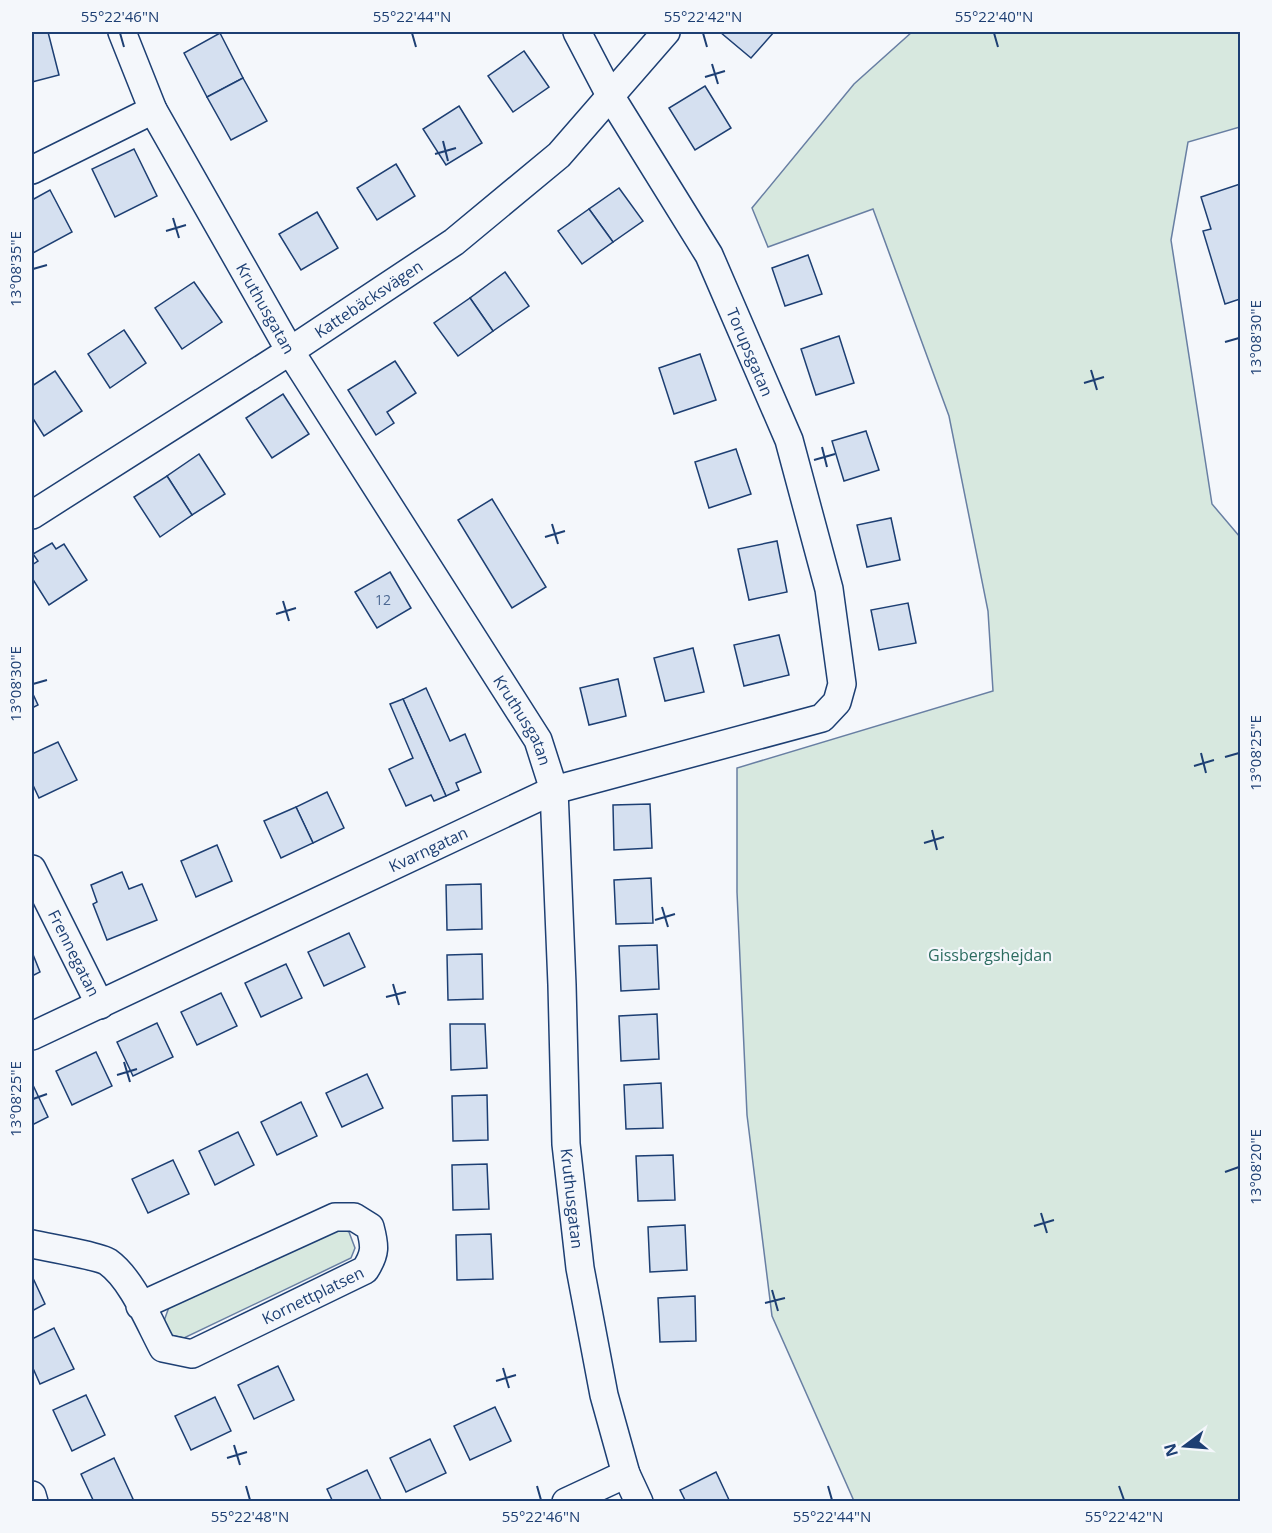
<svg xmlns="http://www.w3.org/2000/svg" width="1272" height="1533" font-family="'Open Sans',sans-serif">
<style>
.green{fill:#d7e8df;stroke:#687fa3;stroke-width:1.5}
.building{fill:#d5e0f0;stroke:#1d3f73;stroke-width:1.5}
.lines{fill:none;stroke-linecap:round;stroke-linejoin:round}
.minor-casing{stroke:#1d3f73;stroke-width:30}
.minor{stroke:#f4f7fb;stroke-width:27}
.ticks{fill:none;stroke:#1d3f73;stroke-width:2}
.labels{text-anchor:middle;stroke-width:4.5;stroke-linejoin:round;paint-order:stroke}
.number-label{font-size:14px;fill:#4b6792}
.street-label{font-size:16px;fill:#1d3f73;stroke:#f4f7fb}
.park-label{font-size:16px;fill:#2c6c60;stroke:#f4f7fb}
.neatline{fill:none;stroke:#1d3f73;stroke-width:2}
.ticks-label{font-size:15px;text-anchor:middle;fill:#1d3f73}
</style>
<rect width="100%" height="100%" fill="#f4f7fb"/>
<g class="green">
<path d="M912,32H1240V127L1188,142L1171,240L1212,504L1240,537V1501H854L772,1316L747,1115L737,892V768L993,691L988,611L949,416L873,209L768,247L752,208L854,84Z"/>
<path d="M339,1227L349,1232L355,1248L351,1258L184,1338L170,1335L164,1321L169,1307Z"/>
</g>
<g class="building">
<path d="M32,32H48L59,75L32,82Z"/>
<path d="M720,32H774L751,58Z"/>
<path d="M220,33L243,78L207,97L184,53Z"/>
<path d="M524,51L549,87L513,112L488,76Z"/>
<path d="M243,78L267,121L231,140L207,97Z"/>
<path d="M705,86L731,128L695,150L669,108Z"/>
<path d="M459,106L482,143L446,165L423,129Z"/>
<path d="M134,149L157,196L115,217L92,169Z"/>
<path d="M396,164L415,196L377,220L357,188Z"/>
<path d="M1240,184V299L1225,304L1203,231L1211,229L1201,197Z"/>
<path d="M619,188L643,221L613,242L589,209Z"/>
<path d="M50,190L72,232L33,253L32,200Z"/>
<path d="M589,209L613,242L582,264L558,231Z"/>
<path d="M317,212L338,248L301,270L279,234Z"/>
<path d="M808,255L822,294L785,306L772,268Z"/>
<path d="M505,272L529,306L493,331L470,298Z"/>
<path d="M194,282L222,322L182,349L155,308Z"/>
<path d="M470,298L493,331L458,356L434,323Z"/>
<path d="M124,330L146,363L110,388L88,354Z"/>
<path d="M839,336L854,383L816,395L801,349Z"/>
<path d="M700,354L716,400L674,414L659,368Z"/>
<path d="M395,361L416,393L387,412L394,423L376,435L348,390Z"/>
<path d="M55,371L82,411L44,436L32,417V386Z"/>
<path d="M283,394L309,434L272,458L246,418Z"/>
<path d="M866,431L879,470L844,481L832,441Z"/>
<path d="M736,449L751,494L709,508L695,462Z"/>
<path d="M199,454L225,494L192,515L167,476Z"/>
<path d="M167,476L192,515L160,537L134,497Z"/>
<path d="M492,499L546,587L512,608L458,520Z"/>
<path d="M891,518L900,560L867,567L857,525Z"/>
<path d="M777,541L787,592L749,600L738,549Z"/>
<path d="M52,543L56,549L64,544L87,580L49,605L32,578V565L38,561L33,554Z"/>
<path d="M390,572L411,608L377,628L355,592Z"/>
<path d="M908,603L916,643L879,650L871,610Z"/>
<path d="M779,635L789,675L744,686L734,645Z"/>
<path d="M693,648L704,692L665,701L654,658Z"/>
<path d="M618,679L626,716L589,725L580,688Z"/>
<path d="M426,688L450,741L465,734L481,772L456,783L459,790L446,796L403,699Z"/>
<path d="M32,692L38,705L32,708Z"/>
<path d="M403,699L446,796L434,801L431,795L406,806L389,769L413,758L390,704Z"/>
<path d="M58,742L77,780L39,798L32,783V754Z"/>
<path d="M327,792L344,828L313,843L296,807Z"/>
<path d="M650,804L652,848L614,850L613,805Z"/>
<path d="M296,807L313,843L281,858L264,821Z"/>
<path d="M217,845L232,881L196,897L181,861Z"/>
<path d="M122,872L129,889L142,884L157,920L107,940L93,904L97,902L91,885Z"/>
<path d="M651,878L653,923L616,924L614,880Z"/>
<path d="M481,884L482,929L447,930L446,885Z"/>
<path d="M349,933L365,967L324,986L308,952Z"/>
<path d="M657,945L659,989L621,991L619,946Z"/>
<path d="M32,952L40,972L32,976Z"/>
<path d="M482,954L483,999L448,1000L447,955Z"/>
<path d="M286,964L302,998L261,1017L245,983Z"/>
<path d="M221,993L237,1026L197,1045L181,1012Z"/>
<path d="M657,1014L659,1059L621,1061L619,1016Z"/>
<path d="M157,1023L173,1057L133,1076L117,1042Z"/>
<path d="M450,1024H485L487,1068L451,1070Z"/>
<path d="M96,1052L112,1086L72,1105L56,1071Z"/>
<path d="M367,1074L383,1108L342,1127L326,1093Z"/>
<path d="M32,1083L48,1117L32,1125Z"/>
<path d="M661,1083L663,1128L626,1129L624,1085Z"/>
<path d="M487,1095L488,1140L453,1141L452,1096Z"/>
<path d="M301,1102L317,1136L277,1155L261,1122Z"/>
<path d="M238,1132L254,1165L215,1185L199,1151Z"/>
<path d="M673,1155L675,1200L638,1201L636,1156Z"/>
<path d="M173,1160L189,1194L148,1213L132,1179Z"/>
<path d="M487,1164L489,1209L453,1210L452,1165Z"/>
<path d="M685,1225L687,1270L650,1272L648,1227Z"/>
<path d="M491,1234L493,1279L457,1280L456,1235Z"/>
<path d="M32,1276L45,1304L32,1311Z"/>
<path d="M695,1296L696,1341L660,1342L658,1298Z"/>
<path d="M54,1328L74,1369L40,1384L32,1366V1339Z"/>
<path d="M278,1366L294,1400L254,1419L238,1385Z"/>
<path d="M86,1395L105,1435L72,1451L53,1410Z"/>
<path d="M215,1397L231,1431L191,1450L175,1416Z"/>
<path d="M495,1407L511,1441L470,1460L454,1426Z"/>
<path d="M430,1439L446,1473L406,1492L390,1458Z"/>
<path d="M114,1458L133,1499L128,1502H94L81,1474Z"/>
<path d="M367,1470L382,1502H333L327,1489Z"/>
<path d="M716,1472L730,1502H686L680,1490Z"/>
</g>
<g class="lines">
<g class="minor-casing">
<g id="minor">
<path id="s1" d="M122,32L153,110L290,351L538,740L554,790L562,985L566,1144L580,1268L604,1395L626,1474L639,1502"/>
<path d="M32,170L153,110"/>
<path id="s2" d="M32,515L290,351L454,242L559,155L666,32"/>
<path id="s3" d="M32,869L100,1005"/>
<path id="s4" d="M32,1036L554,790L822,718L837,702L842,684L829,589L789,440L709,255L611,97L577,32"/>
<path id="s5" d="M32,1244C46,1247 99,1256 108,1262C132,1279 149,1322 163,1348L192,1354L365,1270C376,1253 375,1246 370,1227L354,1217H335L140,1306"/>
<path d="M32,1495L34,1502"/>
<path d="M566,1502L626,1474"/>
</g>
</g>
<use href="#minor" class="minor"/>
</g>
<path class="ticks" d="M120,33L124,47M412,33L416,47M703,33L707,47M994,33L998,47M712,64L718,84M705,77L725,71M443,141L448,161M435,154L456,148M173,218L179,238M166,231L186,225M33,269L47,265M1225,342L1239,338M1091,370L1097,390M1084,383L1104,377M822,447L827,467M814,460L835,454M552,524L558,544M545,537L565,531M283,601L289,621M276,614L296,608M33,684L47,680M1201,753L1206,773M1225,757L1239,753M1194,766L1214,760M932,830L937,850M924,843L944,837M662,907L668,927M655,920L675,914M393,984L399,1005M386,997L406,992M124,1062L130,1082M117,1075L137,1069M33,1099L47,1094M1225,1172L1239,1167M1041,1213L1047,1233M1034,1226L1054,1220M772,1290L778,1311M765,1303L785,1298M503,1368L509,1388M496,1381L516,1375M234,1445L240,1465M227,1458L247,1452M246,1486L250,1500M537,1486L541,1500M828,1486L832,1500M1119,1486L1124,1500"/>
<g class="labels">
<g class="number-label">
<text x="383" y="605">12</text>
</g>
<g class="street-label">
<text dy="6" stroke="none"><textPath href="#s2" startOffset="400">Kattebäcksvägen</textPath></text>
<text dy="6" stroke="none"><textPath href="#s1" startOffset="312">Kruthusgatan</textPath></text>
<text transform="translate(750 352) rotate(67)" y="6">Torupsgatan</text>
<text dy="6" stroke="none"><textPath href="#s1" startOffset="798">Kruthusgatan</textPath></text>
<text dy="6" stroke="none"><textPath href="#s4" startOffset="438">Kvarngatan</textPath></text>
<text dy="6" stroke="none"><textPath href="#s3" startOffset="94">Frennegatan</textPath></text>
<text dy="6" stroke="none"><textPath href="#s1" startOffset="1284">Kruthusgatan</textPath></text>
<text dy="6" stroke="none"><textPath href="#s5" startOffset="345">Kornettplatsen</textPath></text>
</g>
<g class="park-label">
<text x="990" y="961">Gissbergshejdan</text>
</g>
</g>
<rect width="1272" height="1533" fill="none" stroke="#f4f7fb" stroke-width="66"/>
<g transform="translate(1185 1446) rotate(254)" stroke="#f4f7fb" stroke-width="4.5" paint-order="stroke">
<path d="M0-4.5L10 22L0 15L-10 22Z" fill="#1d3f73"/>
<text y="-9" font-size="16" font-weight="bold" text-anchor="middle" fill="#1d3f73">N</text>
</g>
<rect x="33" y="33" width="1206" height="1467" class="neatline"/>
<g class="ticks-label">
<text x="120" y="22">55°22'46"N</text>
<text x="412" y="22">55°22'44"N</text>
<text x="703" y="22">55°22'42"N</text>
<text x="994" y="22">55°22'40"N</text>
<text transform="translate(16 269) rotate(-90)" y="5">13°08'35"E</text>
<text transform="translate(1256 338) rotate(-90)" y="5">13°08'30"E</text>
<text transform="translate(16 684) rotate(-90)" y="5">13°08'30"E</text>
<text transform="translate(1256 753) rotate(-90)" y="5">13°08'25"E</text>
<text transform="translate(16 1099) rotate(-90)" y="5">13°08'25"E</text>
<text transform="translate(1256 1167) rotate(-90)" y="5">13°08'20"E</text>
<text x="250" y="1522">55°22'48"N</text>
<text x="541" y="1522">55°22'46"N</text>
<text x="832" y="1522">55°22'44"N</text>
<text x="1124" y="1522">55°22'42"N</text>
</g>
</svg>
